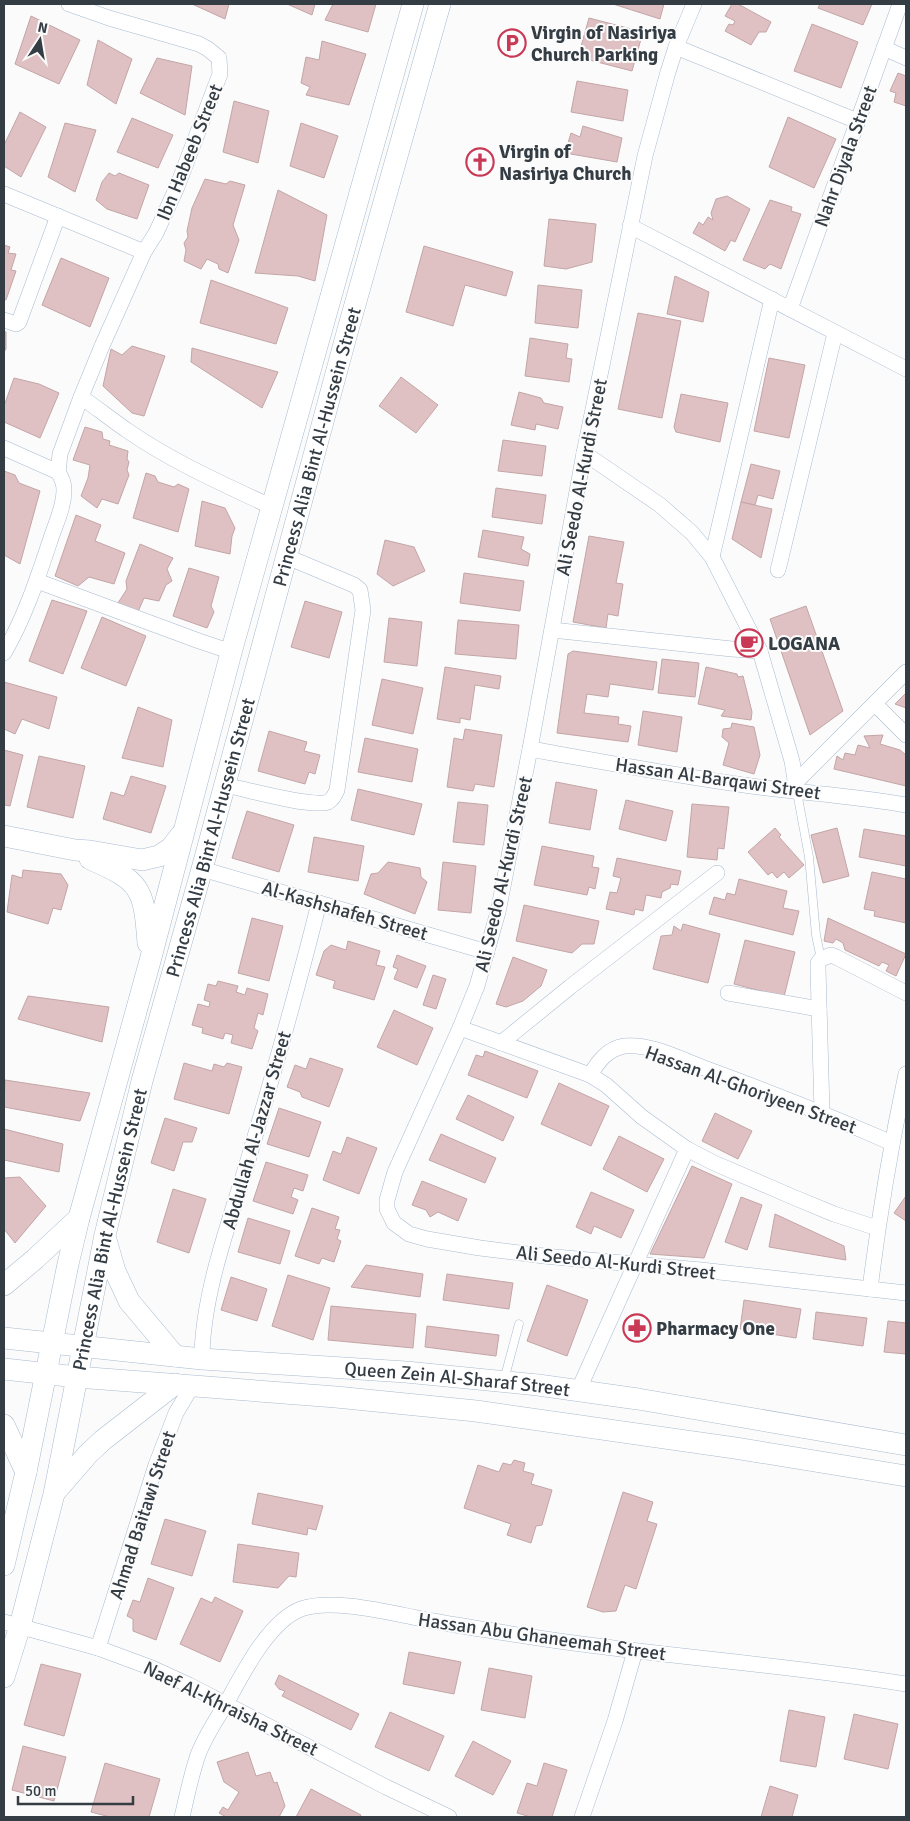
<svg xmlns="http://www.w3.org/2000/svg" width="910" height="1821" font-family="Signika,sans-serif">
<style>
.building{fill:#e0c1c3;stroke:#c3a5a7}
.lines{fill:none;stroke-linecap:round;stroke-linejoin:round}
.lane-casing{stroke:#a8bbcf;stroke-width:9}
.street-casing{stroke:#a8bbcf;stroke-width:16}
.secondary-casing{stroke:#a8bbcf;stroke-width:22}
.lane{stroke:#fff;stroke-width:8}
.street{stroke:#fff;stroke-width:15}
.secondary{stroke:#fff;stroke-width:21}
.labels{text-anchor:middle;stroke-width:4;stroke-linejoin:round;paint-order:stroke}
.poi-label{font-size:19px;font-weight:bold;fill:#343c44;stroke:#fbfbfb;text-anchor:start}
.street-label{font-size:19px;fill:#343c44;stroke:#fbfbfb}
</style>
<rect width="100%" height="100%" fill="#fbfbfb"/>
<g class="building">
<path d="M192,4H229L225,19Z"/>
<path d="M287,4H315L312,15Z"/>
<path d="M333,4H376L368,32L325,20Z"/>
<path d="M613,4H664L660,19Z"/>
<path d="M732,4H738L771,22L766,32H759L751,45L725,31L729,24L733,25L735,21L725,16Z"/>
<path d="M820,4H872L863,25L818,8Z"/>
<path d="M31,16L80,40L59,84L15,64Z"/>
<path d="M589,18L643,32L632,71L578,57Z"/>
<path d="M812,24L858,42L841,88L794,71Z"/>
<path d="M98,40L132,59L116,104L87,85Z"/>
<path d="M322,41L366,54L349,105L306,95L310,87L301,83L306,57L319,60Z"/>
<path d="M157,58L192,66L185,115L140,93Z"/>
<path d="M898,73L906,76V106L894,102L896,93L890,91Z"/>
<path d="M577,81L628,90L623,121L571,112Z"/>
<path d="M234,101L269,111L258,163L223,152Z"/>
<path d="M20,112L46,127L21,177L4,166V145Z"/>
<path d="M788,117L836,139L814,188L769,167Z"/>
<path d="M132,118L173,135L158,168L117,152Z"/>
<path d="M65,123L96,130L75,192L48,177Z"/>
<path d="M301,123L338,136L324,178L290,166Z"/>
<path d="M583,126L622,138L617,162L565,153L571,133L580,137Z"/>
<path d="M109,173L115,176L119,173L149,185L137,219L107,209L96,200L102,182Z"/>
<path d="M205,179L226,184L230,181L245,185L233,225L239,240L228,273L219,269L218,264L207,259L201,269L184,261L186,250L184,243L188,237L187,231L192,208Z"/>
<path d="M278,190L327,215L315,281L298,276L255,273Z"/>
<path d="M727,196L750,209L735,242L731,240L725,251L693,233L699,222L703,225L708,217L713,220L711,213L716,199Z"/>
<path d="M770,200L792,207L791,211L801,214L781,269L770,264L765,269L743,260Z"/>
<path d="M549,219L596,224L592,262L566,269L544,266Z"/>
<path d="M4,245L10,247L8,253L16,254L11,270L16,271L6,300L4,299Z"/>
<path d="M424,246L513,272L506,296L465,285L453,326L406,312Z"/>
<path d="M61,258L109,278L90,327L42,305Z"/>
<path d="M675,276L709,292L703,322L667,314Z"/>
<path d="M211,280L288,308L276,344L200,323Z"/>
<path d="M538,285L582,290L578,328L535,323Z"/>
<path d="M638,313L681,321L662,418L618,409Z"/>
<path d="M4,331L6,332V349L4,352Z"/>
<path d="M530,338L568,344L566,358L572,359L569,382L525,376Z"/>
<path d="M132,346L165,356L144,416L132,413L103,386L111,349L122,355Z"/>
<path d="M192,348L278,372L262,408L191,362Z"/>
<path d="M769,358L805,365L789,438L754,431Z"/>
<path d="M401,377L438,405L416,433L379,406Z"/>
<path d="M14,378L39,384L59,393L40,438L4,422V406Z"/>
<path d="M519,392L541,398L544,403L563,407L558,429L536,424L535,430L511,425Z"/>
<path d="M681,394L728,403L720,442L676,432L674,427Z"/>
<path d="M85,427L102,432L103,439L110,441L109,445L128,451L127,459L129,462L127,470L129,475L118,504L102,499L97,508L81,496L88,478L90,465L73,460Z"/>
<path d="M503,440L546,446L542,476L498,471Z"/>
<path d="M751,464L780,471L773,499L758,495L755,505L741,502Z"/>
<path d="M4,471L15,475L19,483L40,491L20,564L4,555Z"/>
<path d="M146,473L155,476L158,482L174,487L178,484L189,489L178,532L133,518Z"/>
<path d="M496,488L546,495L542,524L492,517Z"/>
<path d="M202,501L225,508L235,528L232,536L230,554L195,546Z"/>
<path d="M741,502L772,509L761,558L732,539Z"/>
<path d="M76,515L101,525L95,541L125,553L114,584L89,577L78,586L55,576Z"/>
<path d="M483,530L524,537L521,549L530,554L528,566L478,557Z"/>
<path d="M589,536L624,542L616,583L623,584L618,616L608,614L606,628L573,622Z"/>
<path d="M385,540L414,547L425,571L393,586L377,574Z"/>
<path d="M140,544L173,558L167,569L172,581L166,585L159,601L144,598L137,614L116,606L127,589L126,581Z"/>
<path d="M189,568L219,577L211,606L214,612L207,628L173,616Z"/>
<path d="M464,573L524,581L520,611L460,603Z"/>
<path d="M52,600L87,611L63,674L29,661Z"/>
<path d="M305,601L342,612L329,658L291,647Z"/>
<path d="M806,606L843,711L810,735L770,619Z"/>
<path d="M102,617L146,636L126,686L81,668Z"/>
<path d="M389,618L422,622L417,666L384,662Z"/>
<path d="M458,620L519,625L516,659L455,654Z"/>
<path d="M573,651L657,662L653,690L610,684L608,697L587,694L584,713L619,717L618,724L631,726L628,742L557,733L568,654Z"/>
<path d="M662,659L699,663L695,697L658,693Z"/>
<path d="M445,667L501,676L499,689L475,685L470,720L460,718V723L437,719Z"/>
<path d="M706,667L737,674L738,677L743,676L752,712L751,720L721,716L725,710L698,704Z"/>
<path d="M382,679L423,688L413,734L372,725Z"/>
<path d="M4,682L57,697L49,729L22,719L15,734L4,729Z"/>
<path d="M906,693V708L895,704Z"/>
<path d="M138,707L172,720L163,767L122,758Z"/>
<path d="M643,711L682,717L677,752L638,745Z"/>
<path d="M732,723L754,727L760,755L754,774L723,765L729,743L722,737L723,729L731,728Z"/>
<path d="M465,729L502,735L494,787L475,784L473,791L447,787L454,738L463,740Z"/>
<path d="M269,731L307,742L304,751L320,755L315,774L309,772L305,784L258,771Z"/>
<path d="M883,735L880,744L900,750L906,755V786L834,769L837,756L843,760L845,753L855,755L858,745L870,748L864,736Z"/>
<path d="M365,738L418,749L412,782L358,772Z"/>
<path d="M4,750L23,755L10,806L4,805Z"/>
<path d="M39,756L85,766L73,818L27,807Z"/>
<path d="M131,776L166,786L151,833L103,819L111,792L124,796Z"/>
<path d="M556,782L597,790L590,830L549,823Z"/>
<path d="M358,789L422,804L414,835L351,820Z"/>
<path d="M626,800L673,811L666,841L619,829Z"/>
<path d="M458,802L488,805L484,845L453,842Z"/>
<path d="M692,804L729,807L724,849L718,848L717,860L687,857Z"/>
<path d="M247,811L294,825L279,872L232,858Z"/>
<path d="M775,828L781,835L779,837L804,865L789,878L784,872L777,878L772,872L768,875L748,852Z"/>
<path d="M837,828L849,876L823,883L811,835Z"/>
<path d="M864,829L906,836V866L859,857Z"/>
<path d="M314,837L364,846L358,881L308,872Z"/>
<path d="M542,846L594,856L592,867L599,868L595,889L589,887L587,895L534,885Z"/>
<path d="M617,858L681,871L678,885L671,884L670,888L662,892L661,898L646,895L643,911L635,909L634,915L606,909L610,892L617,893L621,878L613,876Z"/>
<path d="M388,862L420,868L421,877L427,882L415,914L364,894L371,874L378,873Z"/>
<path d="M443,862L476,866L471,913L438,910Z"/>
<path d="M23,870L61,874L68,885L61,910L53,908L48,924L7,912L12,875L22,878Z"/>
<path d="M872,872L906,879V923L874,916L875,911L864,909Z"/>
<path d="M739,879L787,891L783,908L799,911L793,935L709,914L714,897L725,900L727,893L735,895Z"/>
<path d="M524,905L599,921L594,944H582L572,953L516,941Z"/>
<path d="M252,918L283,926L269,981L238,973Z"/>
<path d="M828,918L906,954L896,976L886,971L889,965L882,962L879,966L845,950L843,943L836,939L833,943L824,941Z"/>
<path d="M683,924L720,934L708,983L653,969L661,936L672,935L674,926L681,931Z"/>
<path d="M745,940L795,952L784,997L734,984Z"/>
<path d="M348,941L380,951L376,965L385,967L374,1000L333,988L335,981L316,975L324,951L331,945L346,950Z"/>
<path d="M397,955L426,966L417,988L394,979L398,969L393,967Z"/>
<path d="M513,957L547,970L541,986L523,1001L506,1007L496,1004Z"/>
<path d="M433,975L446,979L436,1009L423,1005Z"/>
<path d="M218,981L238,986L236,992L245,995L247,988L268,994L263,1015L258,1013L254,1028L258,1031L252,1049L231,1043L233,1035L225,1033L223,1039L202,1033L203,1028L192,1025L198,1004L209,1007L210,1002L204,1000L208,984L216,986Z"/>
<path d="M28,996L109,1007L102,1042L18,1019Z"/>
<path d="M394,1010L433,1028L417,1065L377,1047Z"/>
<path d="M485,1051L538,1071L527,1098L468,1075L476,1055L483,1057Z"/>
<path d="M310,1058L343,1069L329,1107L302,1097L300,1092L287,1087L295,1065L306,1069Z"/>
<path d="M184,1063L212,1071L214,1064L224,1067L227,1063L242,1067L229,1114L174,1099Z"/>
<path d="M5,1080L90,1093L80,1121L4,1107Z"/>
<path d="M559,1083L609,1106L591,1146L541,1124Z"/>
<path d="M468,1095L514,1117L503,1141L456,1119Z"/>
<path d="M279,1108L321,1122L309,1157L267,1144Z"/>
<path d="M715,1113L752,1131L738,1159L702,1141Z"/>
<path d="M165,1118L197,1128L192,1142H183L174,1171L151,1163Z"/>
<path d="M4,1129L63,1144L59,1172L4,1160Z"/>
<path d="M441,1134L496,1158L485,1183L429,1160Z"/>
<path d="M619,1136L664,1159L647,1192L603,1169Z"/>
<path d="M347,1137L377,1148L359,1194L323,1180L333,1151L341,1154Z"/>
<path d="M266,1162L308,1175L303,1191L294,1188L291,1197L298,1200L293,1214L253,1201Z"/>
<path d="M692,1166L732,1184L704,1258L650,1254Z"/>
<path d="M20,1177L46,1206L15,1243L4,1229V1178Z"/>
<path d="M422,1181L467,1199L458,1221L438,1212L430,1217L426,1210L412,1205Z"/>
<path d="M173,1189L206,1199L189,1253L157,1242Z"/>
<path d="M591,1192L634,1210L621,1238L594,1226L591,1234L576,1227Z"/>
<path d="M906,1196V1221L894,1213Z"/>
<path d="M741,1197L762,1205L747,1250L725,1242Z"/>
<path d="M312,1208L339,1217L335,1229L340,1230L337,1239L341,1241L334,1262L322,1258L319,1264L295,1256Z"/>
<path d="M775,1214L844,1246L846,1260L769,1247Z"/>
<path d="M248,1218L290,1231L280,1264L238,1252Z"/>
<path d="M366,1265L423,1274L420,1297L351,1287Z"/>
<path d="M447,1274L513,1283L509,1309L443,1300Z"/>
<path d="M288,1275L330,1288L313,1340L272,1326Z"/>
<path d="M231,1277L267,1289L257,1321L221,1310Z"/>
<path d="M547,1285L588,1300L567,1356L527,1341Z"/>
<path d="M744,1300L801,1309L796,1338L740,1329Z"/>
<path d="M331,1306L416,1314L413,1348L328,1340Z"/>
<path d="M816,1312L867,1318L863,1346L813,1339Z"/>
<path d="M888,1321L906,1323V1354L884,1352Z"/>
<path d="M427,1326L499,1335L496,1356L425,1347Z"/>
<path d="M514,1460L525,1463L523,1471L534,1474L531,1484L552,1490L542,1525L536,1526L531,1543L507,1535L511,1524L464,1508L478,1465L499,1472L503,1463L511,1465Z"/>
<path d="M623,1492L653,1502L647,1521L657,1524L636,1589L625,1585L616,1611L603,1612L587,1607Z"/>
<path d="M258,1493L323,1506L316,1530L308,1528L307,1535L252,1524Z"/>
<path d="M165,1519L206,1531L192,1576L151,1564Z"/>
<path d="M238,1544L299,1553L296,1577L289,1576L278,1588L233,1582Z"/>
<path d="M148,1578L174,1588L156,1640L133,1631V1619L127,1616L133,1600L140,1602Z"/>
<path d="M215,1597L243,1611L220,1662L180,1644L201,1598L212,1603Z"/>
<path d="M409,1652L461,1662L454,1694L403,1684Z"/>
<path d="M41,1664L81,1674L64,1736L24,1725Z"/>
<path d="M489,1668L532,1676L525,1718L481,1710Z"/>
<path d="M279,1675L359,1714L351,1730L282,1696L285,1691L279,1689L275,1684Z"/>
<path d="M789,1710L825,1717L816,1767L780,1761Z"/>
<path d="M390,1712L444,1736L429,1771L375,1747Z"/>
<path d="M854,1714L898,1724L888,1769L844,1759Z"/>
<path d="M473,1741L511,1761L493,1795L455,1776Z"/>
<path d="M23,1746L66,1757L54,1801L12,1790Z"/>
<path d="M248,1752L256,1776L270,1772L274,1783L277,1782L285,1806L279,1817H226L219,1813L223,1807L228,1810L239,1792L224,1782L217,1762Z"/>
<path d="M105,1763L160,1779L149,1817H110L91,1812Z"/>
<path d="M544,1763L567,1770L552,1817H531L517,1813L527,1783L537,1786Z"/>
<path d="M770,1786L798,1795L792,1817H761Z"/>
<path d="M311,1789L361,1815L360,1817H296Z"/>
</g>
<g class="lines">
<g class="lane-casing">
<g id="lane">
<path d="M797,792L809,857L816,935L821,959"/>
<path d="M504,1380L519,1324"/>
</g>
</g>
<g class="street-casing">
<g id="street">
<path d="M694,4L676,47L668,72L645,156L584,453L530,749L498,912L477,986L460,1028L395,1172L387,1200V1209L394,1223L409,1234L427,1239L480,1248L544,1256L701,1270L906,1293"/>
<path d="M676,47L857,121"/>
<path d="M884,48L906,58"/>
<path d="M4,194L144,252"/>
<path d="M630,226L906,369"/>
<path d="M790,309L900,4"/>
<path d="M4,320L16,324L19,322L58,216"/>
<path d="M81,397C97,408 112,420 128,431C173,462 223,484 272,507"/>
<path d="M4,448L58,472C62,478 64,483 64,490C64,507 56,523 51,538C38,577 25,617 4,653"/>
<path d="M584,453L660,505L692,533L712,557L760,651L792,761L797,792"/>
<path d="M58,472L60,454L81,397L102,346L144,252L156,233L177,187L220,74L219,58L208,49L199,44L109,18L69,4"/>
<path d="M712,557L772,299"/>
<path d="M778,570L835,333"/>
<path d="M37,581L199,641L223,649H232"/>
<path d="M552,630L732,649L760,651"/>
<path d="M875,704L906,735"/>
<path d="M530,749C604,762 677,776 751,786C803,793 855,796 906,805"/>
<path d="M796,782L906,672"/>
<path d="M225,785C245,789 311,808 328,802C333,799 335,795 337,790L363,610L360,590L354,585L285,556"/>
<path d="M202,869L487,952"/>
<path d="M728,993L819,1009"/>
<path d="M460,1028L590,1075L606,1085L642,1117L687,1149L714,1163L793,1197L834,1214L877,1228"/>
<path d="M501,1043L570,987L717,873"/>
<path d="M590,1075C598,1062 607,1049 624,1046C650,1043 680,1059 704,1068C767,1091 830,1116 892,1143"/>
<path d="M822,1112L818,968V963L821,959L831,955L836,957L906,993"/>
<path d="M870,1289C879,1216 891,1145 906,1074"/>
<path d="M202,1359C202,1297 228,1226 246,1167C272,1079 297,991 319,903"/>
<path d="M578,1391L687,1149"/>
<path d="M4,1622L98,1648L152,1668L189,1685L386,1787L449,1817"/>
<path d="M98,1648L156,1465L176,1413L192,1386"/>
<path d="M182,1817C187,1796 191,1775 198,1755C205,1736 217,1719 227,1702C243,1673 269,1621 301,1609C334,1597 398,1615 433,1621C472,1628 512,1634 552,1640C670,1657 789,1665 906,1684"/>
<path d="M582,1817L615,1721L635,1651"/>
</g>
</g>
<g class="secondary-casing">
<g id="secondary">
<path d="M4,836L75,850L90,851L142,860L159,856L171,848L181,835"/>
<path d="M90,859C141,881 144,888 148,943"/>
<path d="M106,1240L115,1271L129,1301L175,1356"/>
<path d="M4,1285L35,1259L79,1218"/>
<path id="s1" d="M4,1338L202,1359L406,1372L538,1385L638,1399L906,1445"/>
<path d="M4,1369L77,1377L336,1397L476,1411L735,1448L906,1476"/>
<path d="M4,1425L26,1472"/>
<path d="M55,1492L88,1454L103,1440L175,1384"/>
<path d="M4,1565L26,1472L68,1264L79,1218L150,961L232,649L413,4"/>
<path id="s2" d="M4,1677L20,1626L54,1494L105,1235L142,1081L202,869L347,333L440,4"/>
</g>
</g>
<use href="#lane" class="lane"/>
<use href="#street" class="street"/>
<use href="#secondary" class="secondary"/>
</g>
<defs>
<g id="parking-ring" transform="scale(1.4375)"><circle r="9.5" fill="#fbfbfb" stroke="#c93956" stroke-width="1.5"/><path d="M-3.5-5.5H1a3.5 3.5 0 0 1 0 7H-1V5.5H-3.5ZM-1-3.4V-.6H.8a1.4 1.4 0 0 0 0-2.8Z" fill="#c93956"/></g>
<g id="church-ring" transform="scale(1.4375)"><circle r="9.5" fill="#fbfbfb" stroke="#c93956" stroke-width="1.5"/><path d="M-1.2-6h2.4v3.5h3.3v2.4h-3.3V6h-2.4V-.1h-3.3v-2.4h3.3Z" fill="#c93956"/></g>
<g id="cafe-ring" transform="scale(1.4375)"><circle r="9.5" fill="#fbfbfb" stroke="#c93956" stroke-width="1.5"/><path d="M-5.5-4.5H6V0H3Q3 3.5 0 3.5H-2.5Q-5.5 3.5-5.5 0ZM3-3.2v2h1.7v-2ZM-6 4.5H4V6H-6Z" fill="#c93956"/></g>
<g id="pharmacy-ring" transform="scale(1.4375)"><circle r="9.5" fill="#fbfbfb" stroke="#c93956" stroke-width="1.5"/><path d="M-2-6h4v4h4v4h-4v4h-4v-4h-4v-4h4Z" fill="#c93956"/></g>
</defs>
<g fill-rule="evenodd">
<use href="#parking-ring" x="512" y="43"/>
<use href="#church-ring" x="480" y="162"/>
<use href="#cafe-ring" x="749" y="643"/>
<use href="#pharmacy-ring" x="637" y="1328"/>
</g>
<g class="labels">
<g class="poi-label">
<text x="531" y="39">Virgin of Nasiriya<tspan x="531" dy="22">Church Parking</tspan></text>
<text x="499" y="158">Virgin of<tspan x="499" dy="22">Nasiriya Church</tspan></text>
<text x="768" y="650">LOGANA</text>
<text x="656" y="1335">Pharmacy One</text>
</g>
<g class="street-label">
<text transform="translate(189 152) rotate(-68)" y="7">Ibn Habeeb Street</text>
<text transform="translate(845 156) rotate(-70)" y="7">Nahr Diyala Street</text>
<text dy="7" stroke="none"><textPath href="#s2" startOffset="1270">Princess Alia Bint Al-Hussein Street</textPath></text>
<text transform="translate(581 477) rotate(-79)" y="7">Ali Seedo Al-Kurdi Street</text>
<text transform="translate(718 778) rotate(8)" y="7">Hassan Al-Barqawi Street</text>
<text dy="7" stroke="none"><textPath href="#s2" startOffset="865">Princess Alia Bint Al-Hussein Street</textPath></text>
<text transform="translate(503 874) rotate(-77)" y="7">Ali Seedo Al-Kurdi Street</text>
<text transform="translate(345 910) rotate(16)" y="7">Al-Kashshafeh Street</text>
<text transform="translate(751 1089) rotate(20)" y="7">Hassan Al-Ghoriyeen Street</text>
<text transform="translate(256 1130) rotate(-74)" y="7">Abdullah Al-Jazzar Street</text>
<text dy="7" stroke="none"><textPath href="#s2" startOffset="460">Princess Alia Bint Al-Hussein Street</textPath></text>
<text transform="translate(616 1262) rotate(6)" y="7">Ali Seedo Al-Kurdi Street</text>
<text dy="7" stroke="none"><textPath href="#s1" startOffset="455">Queen Zein Al-Sharaf Street</textPath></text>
<text transform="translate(142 1515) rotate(-72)" y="7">Ahmad Baitawi Street</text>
<text transform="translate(542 1636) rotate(8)" y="7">Hassan Abu Ghaneemah Street</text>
<text transform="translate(231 1708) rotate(26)" y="7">Naef Al-Khraisha Street</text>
</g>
</g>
<rect width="910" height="1821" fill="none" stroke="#343c44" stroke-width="10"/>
<g transform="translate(40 40) rotate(12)" stroke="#fbfbfb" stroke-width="4" paint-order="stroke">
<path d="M0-4L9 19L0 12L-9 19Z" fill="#343c44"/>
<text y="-8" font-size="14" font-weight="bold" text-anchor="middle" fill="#343c44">N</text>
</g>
<path d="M18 1796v8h115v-8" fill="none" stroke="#343c44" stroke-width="2.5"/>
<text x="25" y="1796" font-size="15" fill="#343c44" stroke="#fbfbfb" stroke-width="4" paint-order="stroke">50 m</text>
</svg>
